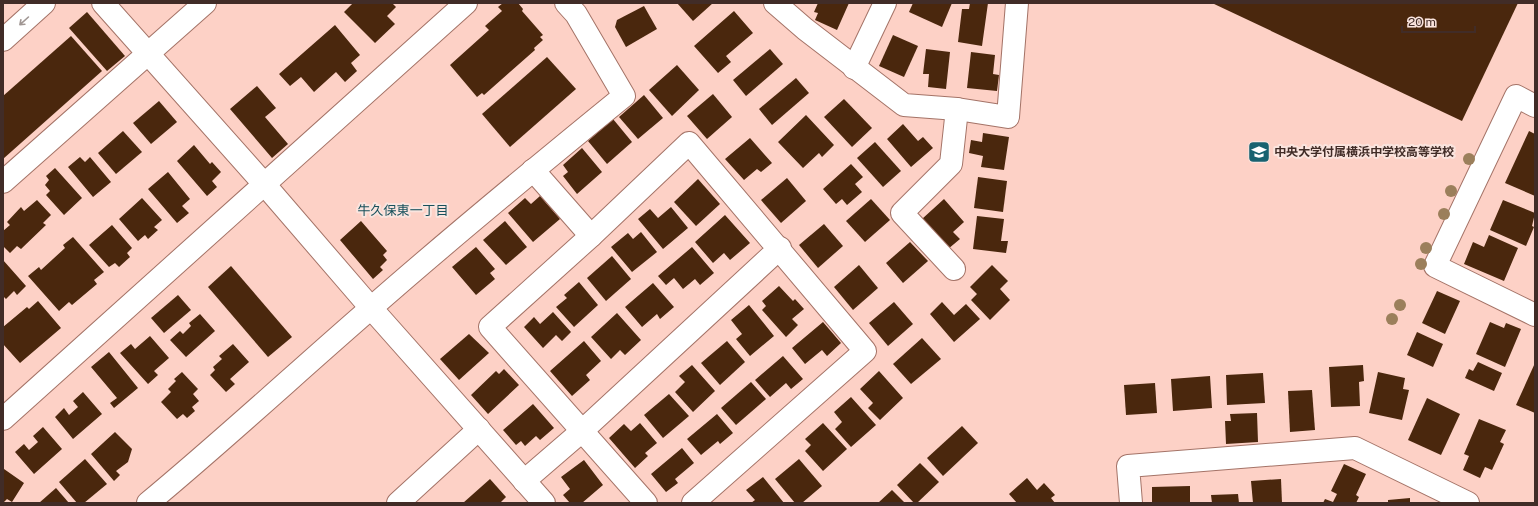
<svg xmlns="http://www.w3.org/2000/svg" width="1538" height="506" font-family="'Public Sans','Noto Sans JP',sans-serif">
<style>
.building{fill:#4a270d}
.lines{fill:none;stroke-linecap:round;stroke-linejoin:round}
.minor-casing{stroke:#a47367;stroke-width:24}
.minor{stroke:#fff;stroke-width:22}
.tree{fill:#9b7f5b}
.oneway{stroke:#a09693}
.labels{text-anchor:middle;stroke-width:4;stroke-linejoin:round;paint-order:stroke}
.poi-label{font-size:12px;font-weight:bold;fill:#412c27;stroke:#fae4de;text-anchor:start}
.neighbourhood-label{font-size:13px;fill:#17505b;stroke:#fae4de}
</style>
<rect width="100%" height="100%" fill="#fdd1c6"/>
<g class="building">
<path d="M353,3H392L396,7L387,16L395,24L375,43L344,12Z"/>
<path d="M503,3H518L523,9L522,11L543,35L540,37L543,40L534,48L535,50L484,95L482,93L477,97L450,65L489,30L485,26L502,11L498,7Z"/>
<path d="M677,3H713L693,21Z"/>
<path d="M818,3H849L837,30L815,20L818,13L814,12Z"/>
<path d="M913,3H952L942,27L909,12Z"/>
<path d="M970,3H988L982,46L958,42L962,9H969Z"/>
<path d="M1212,3H1518L1462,121Z"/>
<path d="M644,6L657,29L626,47L615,27L617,20Z"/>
<path d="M734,11L753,33L726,56L731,62L718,73L694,46Z"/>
<path d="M87,12L125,56L107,71L69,28Z"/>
<path d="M335,25L360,55L351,63L357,71L345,82L336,72L314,92L301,77L290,86L279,74Z"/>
<path d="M893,35L918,46L904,77L879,66Z"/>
<path d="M71,36L102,71L3,159V96Z"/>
<path d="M770,49L783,64L746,96L733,80Z"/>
<path d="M926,49L950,52L946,89L928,87L929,74H923Z"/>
<path d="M971,52L995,55L993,74L999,75L997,91L967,88Z"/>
<path d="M547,57L576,89L510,147L482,114Z"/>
<path d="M677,65L699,90L672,116L649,90Z"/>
<path d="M796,78L809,93L772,125L759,109Z"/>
<path d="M257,86L276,108L265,117L288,144L272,158L230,109Z"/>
<path d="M713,94L732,117L707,139L687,116Z"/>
<path d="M644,95L663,118L638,139L619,117Z"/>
<path d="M844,99L872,128L852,147L824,117Z"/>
<path d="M159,101L177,122L151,144L133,123Z"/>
<path d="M806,115L834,145L822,157L819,153L803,168L778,142Z"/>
<path d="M613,119L632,142L607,164L588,141Z"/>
<path d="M903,124L918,141L923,137L933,148L911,167L887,139Z"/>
<path d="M123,131L142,152L116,174L98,153Z"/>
<path d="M1529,131L1535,134V196L1505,183Z"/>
<path d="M983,133L1009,137L1004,170L981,167L983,156L969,153L971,140L982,142Z"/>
<path d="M750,138L772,163L761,172L757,169L744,180L725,159Z"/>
<path d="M875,142L901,171L883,187L857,158Z"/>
<path d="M194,145L210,164L212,162L221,172L212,181L217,187L207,196L177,161Z"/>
<path d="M582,148L602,172L577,194L563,176L568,172L563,165Z"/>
<path d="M80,157L85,162L90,157L111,182L93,197L68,167Z"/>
<path d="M851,164L863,177L855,184L862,192L847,205L842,199L836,204L823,189Z"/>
<path d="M55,168L82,198L64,215L46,195L50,191L45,185L49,180L46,176Z"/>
<path d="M168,172L190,199L182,206L189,213L177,223L148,189Z"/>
<path d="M978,177L1007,181L1003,212L974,208Z"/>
<path d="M787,178L806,201L781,223L761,200Z"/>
<path d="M698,179L720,204L696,226L674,202Z"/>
<path d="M540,196L560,219L533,242L508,213L525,198L531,204Z"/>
<path d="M142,198L162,220L154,227L158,230L148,239L145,235L138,241L119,219Z"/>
<path d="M871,199L890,220L865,242L846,221Z"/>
<path d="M944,199L964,222L953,232L960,239L948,249L922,219Z"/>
<path d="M37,200L51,215L43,223L46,225L21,249L17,246L10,253L3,246V231L10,225L7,222L21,207L24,211Z"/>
<path d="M1503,200L1535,213L1532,226L1534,227L1526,246L1490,230Z"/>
<path d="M671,207L688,228L663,249L638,219L650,209L658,218Z"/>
<path d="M725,215L750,243L730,260L724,253L713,263L695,242Z"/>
<path d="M977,216L1004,219L1001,241H1008L1006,253L973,249Z"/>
<path d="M361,221L387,251L383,255L387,260L380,267L383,270L373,279L340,240Z"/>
<path d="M505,221L527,247L506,265L483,240Z"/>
<path d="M824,224L843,246L818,268L799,245Z"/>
<path d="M112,225L132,248L127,253L130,257L119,267L115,263L109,267L89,245Z"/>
<path d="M641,232L657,252L632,272L611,247L628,233L633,239Z"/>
<path d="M1489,235L1518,248L1504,281L1464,264L1473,242L1484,247Z"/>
<path d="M73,237L104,272L94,280L97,284L72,305L69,302L59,311L28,276L39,267L41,270L65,248L63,245Z"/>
<path d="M910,242L928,261L903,283L886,263Z"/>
<path d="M476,247L495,269L490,273L495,279L476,295L452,267Z"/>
<path d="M692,247L714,273L700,285L695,279L683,289L674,278L666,285L658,276Z"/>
<path d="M612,256L631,279L606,301L587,278Z"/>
<path d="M3,260L26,286L17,295L14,291L6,299L3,296Z"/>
<path d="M859,265L878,288L853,310L834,287Z"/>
<path d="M992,265L1008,281L1000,289L1010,300L990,320L971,300L977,294L970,287Z"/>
<path d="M231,266L292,337L268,357L208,287Z"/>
<path d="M579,282L598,305L574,327L556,307L567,298L564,295Z"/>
<path d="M653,283L674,307L660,319L657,314L642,327L625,307Z"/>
<path d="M779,286L793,301L795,299L804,309L792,319L798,325L786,337L762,310L766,306L762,301Z"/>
<path d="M1437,291L1460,301L1445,334L1422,323Z"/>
<path d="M178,295L191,310L164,333L151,318Z"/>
<path d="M38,301L61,328L20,363L3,344V327L27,307L29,309Z"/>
<path d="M894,302L913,324L888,346L869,323Z"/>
<path d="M942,302L954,315L966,304L980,319L954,342L930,314Z"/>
<path d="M749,305L774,336L750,356L736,339L742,334L731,320Z"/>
<path d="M553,312L571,332L562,341L556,335L543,348L524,327L534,317L540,324Z"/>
<path d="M617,313L641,340L625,355L620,350L611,359L591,337Z"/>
<path d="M200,314L215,331L186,357L170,340L180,331L183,334L191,326L189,323Z"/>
<path d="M823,322L841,343L827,356L822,350L805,364L792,348Z"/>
<path d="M1490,322L1504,328L1506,323L1521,329L1505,367L1476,354Z"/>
<path d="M1417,332L1443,344L1433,367L1407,355Z"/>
<path d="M469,334L489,353L459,380L440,359Z"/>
<path d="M150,336L169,358L154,371L158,375L148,384L120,353L131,344L135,349Z"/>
<path d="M922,338L941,359L911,384L893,364Z"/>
<path d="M584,341L601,361L586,375L590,380L572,396L550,371Z"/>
<path d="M727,341L745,362L720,385L701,363Z"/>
<path d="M233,344L249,362L230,379L235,384L226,392L210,375L215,370L213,367L222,359L219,356Z"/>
<path d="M109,352L138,388L114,408L110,403L117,398L91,367Z"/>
<path d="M783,356L803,379L791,389L786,383L770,397L755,380Z"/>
<path d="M1478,362L1502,373L1494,391L1465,378L1469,369L1473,371Z"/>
<path d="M1535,363V413L1516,405Z"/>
<path d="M692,365L715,391L693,412L675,392L685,382L679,376Z"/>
<path d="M1363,365L1364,381L1359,382L1360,406L1331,407L1329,367Z"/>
<path d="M504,369L519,385L488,414L471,395L496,371L499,374Z"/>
<path d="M879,371L903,398L880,420L868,408L873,403L860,389Z"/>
<path d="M182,372L198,389L193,394L199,401L192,407L195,411L187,418L183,414L177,419L161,402L171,392L168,389L176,381L174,379Z"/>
<path d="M1378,372L1405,378L1403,389L1409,390L1402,420L1369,413Z"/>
<path d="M1263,373L1265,403L1227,405L1226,375Z"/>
<path d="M1210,376L1212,408L1173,411L1171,379Z"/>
<path d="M751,382L766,399L736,425L721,408Z"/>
<path d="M1155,383L1157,413L1126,415L1124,385Z"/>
<path d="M1312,390L1315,430L1290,432L1288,391Z"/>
<path d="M83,392L102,414L73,439L55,417L64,408L69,415L78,407L73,401Z"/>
<path d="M669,394L689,416L663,438L644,415Z"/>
<path d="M851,397L876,425L851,447L835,429L842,422L834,412Z"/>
<path d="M1427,398L1460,414L1441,455L1408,440Z"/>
<path d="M533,404L554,428L540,440L536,436L525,446L521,441L516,445L503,430Z"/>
<path d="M1257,413L1258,442L1226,444L1225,421H1231L1230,414Z"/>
<path d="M717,414L733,433L720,444L718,441L701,455L687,439Z"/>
<path d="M1479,419L1506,430L1500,442L1504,444L1492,470L1485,467L1480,478L1463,470L1469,456L1464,454Z"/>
<path d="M640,423L657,443L645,453L648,456L635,468L609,438L624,424L631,431Z"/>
<path d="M823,423L847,449L823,471L805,451L811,445L805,439Z"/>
<path d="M962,426L978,443L943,476L927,458Z"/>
<path d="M43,427L62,449L34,474L15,452L24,444L29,450L38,442L33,436Z"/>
<path d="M115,432L132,449L128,462L116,471L120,475L114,481L91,454Z"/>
<path d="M682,448L694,463L675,479L678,483L666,492L651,474Z"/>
<path d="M85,459L107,484L84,503H77L59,482Z"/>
<path d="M799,459L822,486L802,503H795L775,479Z"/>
<path d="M584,460L603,485L582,503H570L563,495L570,489L561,477Z"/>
<path d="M920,463L939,482L917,503H914L897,485Z"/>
<path d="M1344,464L1366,474L1356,495L1359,497L1356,503H1323L1325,499L1333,502L1337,494L1331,491Z"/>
<path d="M4,469L24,483L12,502L7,499L3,503Z"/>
<path d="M763,477L784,503H751L755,500L746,490Z"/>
<path d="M1027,478L1037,490L1044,483L1055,495L1051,498L1055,503H1017L1009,494Z"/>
<path d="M490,479L506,497L500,503H463Z"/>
<path d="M1281,479L1282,503H1253L1251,481Z"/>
<path d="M1190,486V503H1152V487Z"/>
<path d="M56,488L69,503H39Z"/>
<path d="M892,490L905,503H878Z"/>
<path d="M1238,494L1239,503H1212L1211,495Z"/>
<path d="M1410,498V503H1388V500Z"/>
</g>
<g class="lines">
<g class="minor-casing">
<g id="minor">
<path d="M103,3L265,185L371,308L544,503"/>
<path d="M775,3L805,29L904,105L957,109L1008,117L1017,3"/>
<path d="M3,40L44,3"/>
<path d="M854,68L885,3"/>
<path d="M1535,106L1516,96L1435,266L1535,315"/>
<path d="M533,170L591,236"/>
<path d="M3,182L205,3"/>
<path d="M954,269L902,213L951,164L957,109"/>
<path d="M3,419L466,3"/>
<path d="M524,481L582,431L780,248"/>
<path d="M148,503C224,440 296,373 371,308C453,236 538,166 624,96L576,14L566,3"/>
<path d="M398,503L479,429"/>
<path d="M646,503L490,327L591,236L689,143L865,351L693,503"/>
<path d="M1131,503L1128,466L1355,448L1468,503"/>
</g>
</g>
<use href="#minor" class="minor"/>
</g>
<g class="tree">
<circle cx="1469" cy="159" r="6"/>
<circle cx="1451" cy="191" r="6"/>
<circle cx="1444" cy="214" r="6"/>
<circle cx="1426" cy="248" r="6"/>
<circle cx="1421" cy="264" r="6"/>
<circle cx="1400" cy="305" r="6"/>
<circle cx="1392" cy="319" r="6"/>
</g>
<defs><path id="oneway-shaft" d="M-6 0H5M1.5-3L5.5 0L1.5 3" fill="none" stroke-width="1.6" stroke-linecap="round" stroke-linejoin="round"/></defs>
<use class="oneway" href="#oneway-shaft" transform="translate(24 21) rotate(138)"/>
<defs>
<g id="school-square" transform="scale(1.15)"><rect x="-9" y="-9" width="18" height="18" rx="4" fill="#186270" stroke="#fae4de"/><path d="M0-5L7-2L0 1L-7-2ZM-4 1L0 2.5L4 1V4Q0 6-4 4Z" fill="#fff"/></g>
</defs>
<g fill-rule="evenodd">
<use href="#school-square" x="1259" y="152"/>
</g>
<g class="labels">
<g class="poi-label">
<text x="1274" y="156">中央大学付属横浜中学校高等学校</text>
</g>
<g class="neighbourhood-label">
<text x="403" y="215">牛久保東一丁目</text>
</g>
</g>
<rect width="1538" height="506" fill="none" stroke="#412c27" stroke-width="8"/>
<path d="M1402 26v6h73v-6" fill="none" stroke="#412c27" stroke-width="2"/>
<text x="1408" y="26" font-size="12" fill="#412c27" stroke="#fae4de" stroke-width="3" paint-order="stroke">20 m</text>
</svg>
